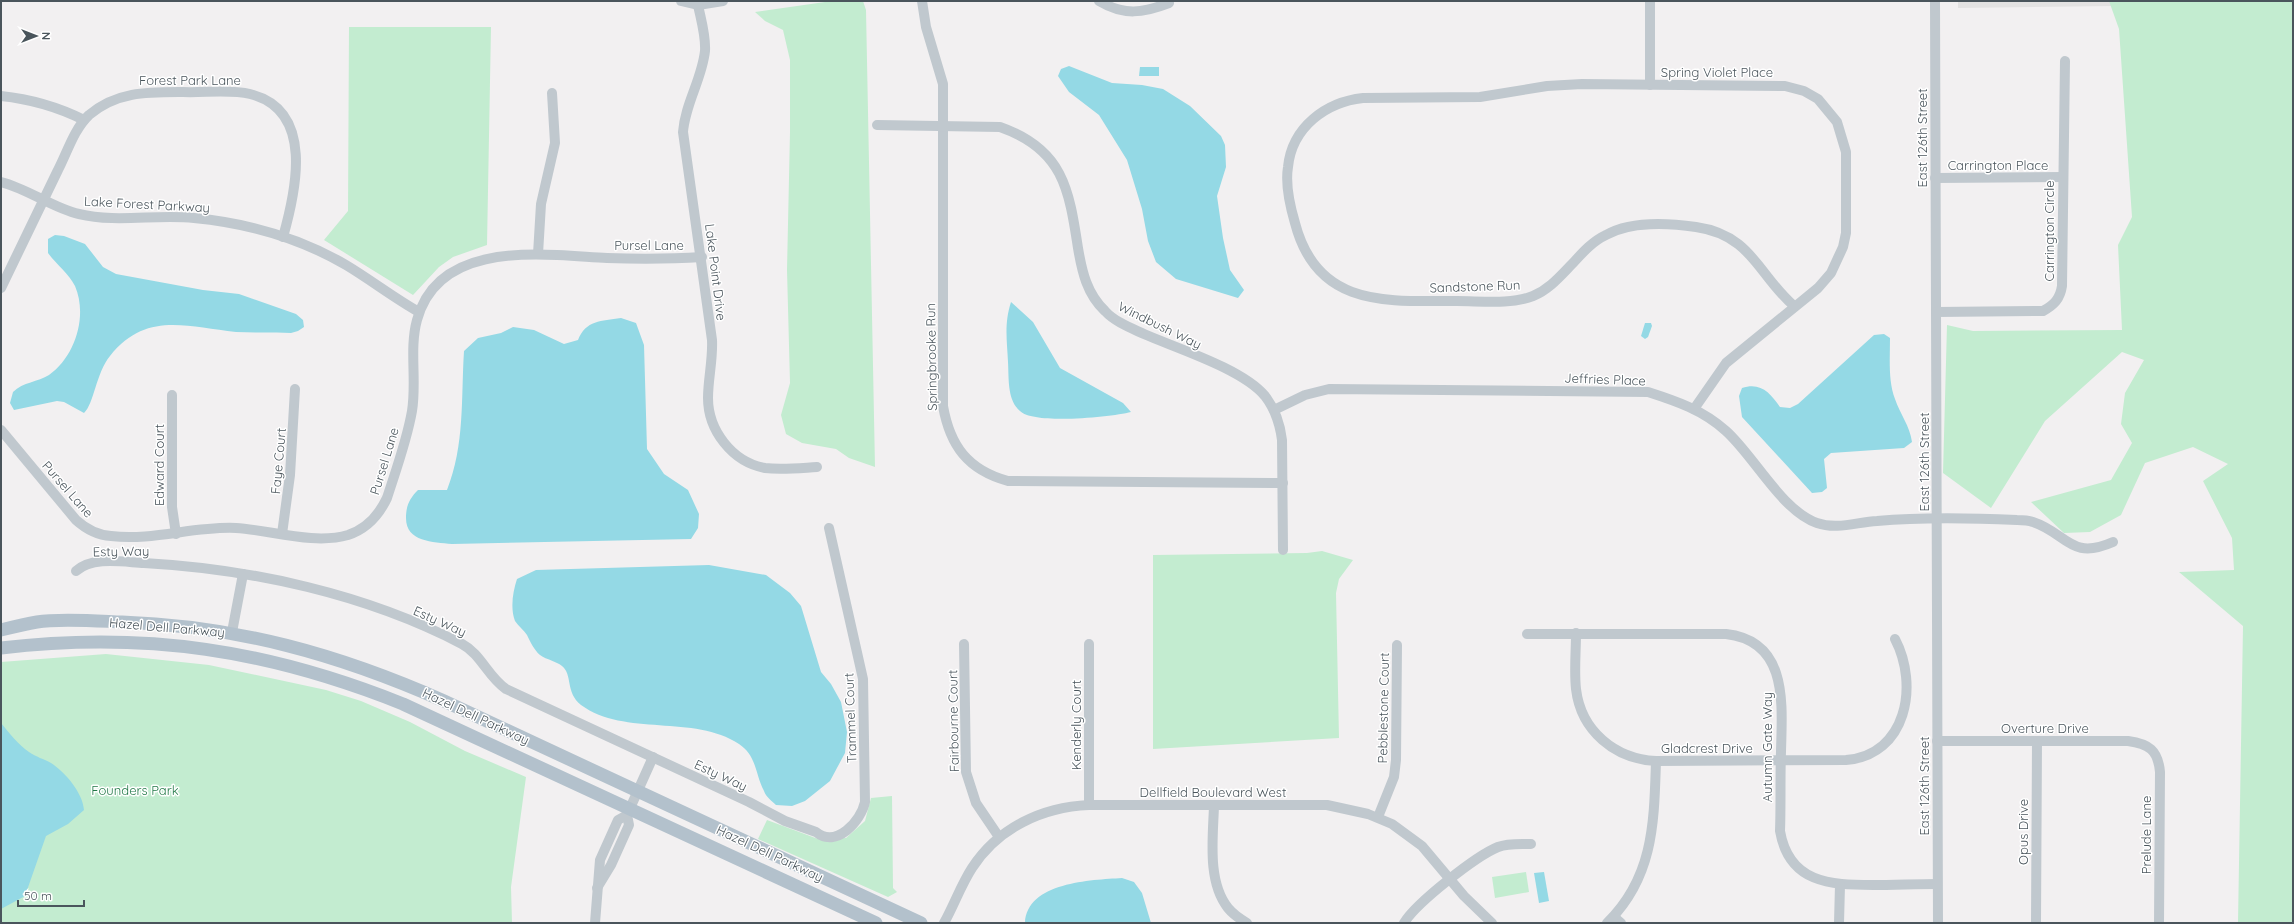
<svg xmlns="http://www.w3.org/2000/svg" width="2294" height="924" font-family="Quicksand,sans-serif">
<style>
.education{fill:#e3e2e2}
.green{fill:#c3ecd0}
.water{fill:#94d9e5}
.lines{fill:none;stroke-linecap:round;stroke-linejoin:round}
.minor{stroke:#c0c8ce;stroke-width:10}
.major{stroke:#b3c1cc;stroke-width:13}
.labels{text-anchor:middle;stroke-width:3;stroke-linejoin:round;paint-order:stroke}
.street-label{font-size:13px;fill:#4a555c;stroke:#fff}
.park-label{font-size:13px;fill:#207846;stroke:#fff}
</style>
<rect width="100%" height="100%" fill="#f2f0f1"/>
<path class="education" d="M1958,1H2293V4L1958,8Z"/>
<g class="green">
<path d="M832,1H863L866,10L875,467L849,458L836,449L802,443L786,434L781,415L790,383L787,270L790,132V60L783,30L765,21L755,12Z"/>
<path d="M2109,1H2293V923H2238L2243,626L2179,572L2234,570L2232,538L2203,481L2228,464L2193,447L2145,463L2121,515L2090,532L2064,533L2031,502L2111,480L2132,443L2121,424L2125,393L2144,360L2122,352L2045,421L1991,508L1943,473L1947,325L1973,331L2122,330L2118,245L2132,217L2119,29Z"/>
<path d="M349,27H491L487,245L453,257L439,267L413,295L324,240L348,211Z"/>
<path d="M1322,551L1353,560L1339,579L1336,593L1339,738L1153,749V555L1307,553Z"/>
<path d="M106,654L209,665L326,690L361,701L410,722L465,751L526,777L511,887L512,923H1V662Z"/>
<path d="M892,796L893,888L897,892L888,897L758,839L767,820L818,839L846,838L865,821L871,798Z"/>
<path d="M1526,872L1529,892L1495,898L1492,877Z"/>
</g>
<g class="water">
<path d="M1069,66L1112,83L1142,85L1163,89L1190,106L1221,136L1225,145L1226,167L1217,196L1223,238L1230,270L1244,290L1238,298L1176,279L1156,262L1148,241L1142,209L1127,160L1099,115L1069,92L1058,76L1061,69Z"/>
<path d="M1140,67H1159V76H1139Z"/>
<path d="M55,235L64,236L85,244L103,267L116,274L203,290L239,294L296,314L303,320L304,327L298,331L291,333C272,332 254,333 236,332C186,327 146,311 110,356C96,373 94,404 84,413L64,402L57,401L14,410L10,403L13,392C23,382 38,382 49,375C75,357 88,316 75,286C69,274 56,264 48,253V239Z"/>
<path d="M1011,302L1033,322L1060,368L1123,403L1131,412C1111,417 1034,425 1020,411C1007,400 1009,378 1008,362C1007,340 1004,324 1011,302Z"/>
<path d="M621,318L636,323L644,345L647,449L664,474L688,490L699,514L698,528L691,539L452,544C433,542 406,542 406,518C406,505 410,498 418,490H447C465,445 461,398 464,351L478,338L501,333L513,327L534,330L564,344L578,340C586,320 601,321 621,318Z"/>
<path d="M1645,323H1651L1652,326L1648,337L1645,339L1641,336Z"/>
<path d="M1884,334L1890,338C1890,358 1888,381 1895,399C1900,414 1910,426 1912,442L1904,448L1831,453L1824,459L1827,488L1822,492L1812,493L1742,417L1739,396L1742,388C1761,382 1770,393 1780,407L1790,408L1798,404L1874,335Z"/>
<path d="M709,565L766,575L790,593L801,606L821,672L831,684L841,702L847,732L845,753L830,781L805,801L792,806L776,805C772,801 766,797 764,791C755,774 757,756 739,744C694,714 625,737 581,705C565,692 573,675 562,666C556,661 547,660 540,655C534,650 530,641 527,635C524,630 518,626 515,621C510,608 513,591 517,579L536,570Z"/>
<path d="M1,723C9,733 19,745 29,752C36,757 44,759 51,763C65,772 83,793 84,810L68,824L46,836L25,896L1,909Z"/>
<path d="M1544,872L1549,901L1539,903L1534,873Z"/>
<path d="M1122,878L1134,882L1142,893L1151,923H1025C1027,882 1091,880 1122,878Z"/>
</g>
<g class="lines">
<g class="minor">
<path d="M681,1L698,5L723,1"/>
<path d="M922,1L926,27L943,84V406C950,446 968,470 1008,481L1283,483"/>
<path d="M1099,1C1124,16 1143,13 1169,3"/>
<path d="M1650,1V85"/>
<path d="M1935,1L1938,923"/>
<path d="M698,5C701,20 706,36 705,51C702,79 685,104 683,132L712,340C713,360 708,379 708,398C708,430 732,462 765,468C782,470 800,468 817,467"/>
<path d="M1,96C30,99 58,107 84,120"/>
<path d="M877,125L1000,127C1063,149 1069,189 1078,248C1082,272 1087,294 1105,311C1115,322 1131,328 1144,334C1176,348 1243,369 1265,396C1275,409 1280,424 1282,440L1283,550"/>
<path d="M1935,178L2062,177"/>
<path d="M1,182C29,189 52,208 79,214C116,223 156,214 194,218C246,223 300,238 346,265C371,280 394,298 419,312"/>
<path d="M538,254L541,204L555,143L552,93"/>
<path d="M1,288C20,249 39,210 58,170C67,153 74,129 89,115C117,91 149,92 183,92C204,93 230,89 250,94C315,110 296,191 283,237"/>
<path d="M1936,312L2043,311C2054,305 2060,299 2062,286L2065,61"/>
<path d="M172,395V507L176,534"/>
<path d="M1694,409L1726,363L1818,288L1831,273L1843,247L1846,233V152L1837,122L1818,99L1804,91L1785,86L1582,84L1547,86L1480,97L1363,98C1326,102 1292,127 1288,167C1285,185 1290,206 1295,223C1317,308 1387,301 1457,301C1481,301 1510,305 1533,296C1550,289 1561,275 1574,262C1583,252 1593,241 1606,235C1630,221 1669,223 1696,227C1752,235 1758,275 1794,306"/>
<path d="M1274,410L1305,395L1329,389L1648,392C1676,401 1703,410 1726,431C1754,456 1782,511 1817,523C1837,530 1857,522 1877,521C1922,517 1972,518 2017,520C2022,520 2028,520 2033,522C2067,533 2070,561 2113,542"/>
<path d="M1,430L76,520C87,530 97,535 111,536C153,541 194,526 236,528C270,530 314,545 348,535C366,529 379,515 387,498C396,470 407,440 412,411C417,381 409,349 417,320C439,238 545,255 607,258C639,259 670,259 702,257"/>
<path d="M282,534L290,475L295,389"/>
<path d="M76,571C93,556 123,562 144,563C252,569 366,594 462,644C481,654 488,677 506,689L749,802L785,821L816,832C836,849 861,821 865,802L863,679L829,528"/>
<path d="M232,632L243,574"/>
<path d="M1576,633C1576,652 1574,671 1576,689C1581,731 1615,759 1656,761L1846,760C1907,755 1919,685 1895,639"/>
<path d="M1527,634H1726C1789,641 1782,705 1781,752C1780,778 1781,805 1780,831C1789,883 1830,885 1873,885C1894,885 1916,884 1937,884"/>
<path d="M964,644L966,772L976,803L999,837"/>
<path d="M1089,644V805"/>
<path d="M1937,741H2128C2149,744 2158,750 2160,772L2159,923"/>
<path d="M1214,806C1213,837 1207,882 1228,908C1233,914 1240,919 1247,923"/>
<path d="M1378,817L1394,777L1396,760L1397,645"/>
<path d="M597,888L611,865L629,825L627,815"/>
<path d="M1614,917L1621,923"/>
<path d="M595,923L600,860L618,820L627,815L653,757"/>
<path d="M944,923C954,905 961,885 972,868C998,828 1042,807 1089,805H1327L1368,814L1392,824L1422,846L1464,896L1492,923"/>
<path d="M1404,923C1416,903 1476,856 1498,847C1508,843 1520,844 1531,844"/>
<path d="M1607,923C1654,877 1654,822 1656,761"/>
<path d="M1839,923L1840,885"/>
<path d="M2036,923L2037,741"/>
</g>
<g class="major">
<path d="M1,630C13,627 25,624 37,622C59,618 98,621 122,622C237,626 338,654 444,701L921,923"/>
<path d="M1,648C146,631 268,650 403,704L876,923"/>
</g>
</g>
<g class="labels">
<g class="street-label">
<text x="1717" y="77">Spring Violet Place</text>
<text x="190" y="85">Forest Park Lane</text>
<text transform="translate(1922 138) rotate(-90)" y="5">East 126th Street</text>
<text x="1998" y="170">Carrington Place</text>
<text transform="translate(147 204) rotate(3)" y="5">Lake Forest Parkway</text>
<text transform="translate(2049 231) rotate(-90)" y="5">Carrington Circle</text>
<text x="649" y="250">Pursel Lane</text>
<text transform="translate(716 272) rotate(83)" y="5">Lake Point Drive</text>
<text transform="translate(1475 286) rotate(-2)" y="5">Sandstone Run</text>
<text transform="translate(1160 325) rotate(26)" y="5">Windbush Way</text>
<text transform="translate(931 357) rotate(-91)" y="5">Springbrooke Run</text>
<text transform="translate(1605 379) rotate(2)" y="5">Jeffries Place</text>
<text transform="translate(278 461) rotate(-85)" y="5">Faye Court</text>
<text transform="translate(384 461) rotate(-73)" y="5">Pursel Lane</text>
<text transform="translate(1924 462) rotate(-90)" y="5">East 126th Street</text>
<text transform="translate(159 465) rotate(-90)" y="5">Edward Court</text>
<text transform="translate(68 489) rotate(49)" y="5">Pursel Lane</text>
<text transform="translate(121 551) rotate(-1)" y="5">Esty Way</text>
<text transform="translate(440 621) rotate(24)" y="5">Esty Way</text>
<text transform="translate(167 627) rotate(5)" y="5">Hazel Dell Parkway</text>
<text transform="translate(1383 708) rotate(-89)" y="5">Pebblestone Court</text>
<text transform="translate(476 716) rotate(25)" y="5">Hazel Dell Parkway</text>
<text transform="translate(850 718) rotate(-92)" y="5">Trammel Court</text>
<text transform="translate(953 721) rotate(-91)" y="5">Fairbourne Court</text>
<text transform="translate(1076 725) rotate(-90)" y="5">Kenderly Court</text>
<text x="2045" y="733">Overture Drive</text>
<text transform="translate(1767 747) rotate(-90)" y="5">Autumn Gate Way</text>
<text x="1707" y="753">Gladcrest Drive</text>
<text transform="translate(721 775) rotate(25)" y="5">Esty Way</text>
<text transform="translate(1924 786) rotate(-90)" y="5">East 126th Street</text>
<text x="1213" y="797">Dellfield Boulevard West</text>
<text transform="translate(2023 832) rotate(-90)" y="5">Opus Drive</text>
<text transform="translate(2146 835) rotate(-90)" y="5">Prelude Lane</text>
<text transform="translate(770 853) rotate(25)" y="5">Hazel Dell Parkway</text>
</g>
<g class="park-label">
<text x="135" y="795">Founders Park</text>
</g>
</g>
<rect width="2294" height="924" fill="none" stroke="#4a555c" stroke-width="4"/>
<g transform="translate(36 36) rotate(90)" stroke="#ffffff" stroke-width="3" paint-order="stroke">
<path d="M0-3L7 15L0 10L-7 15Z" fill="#4a555c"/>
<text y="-6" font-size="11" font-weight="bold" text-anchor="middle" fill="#4a555c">N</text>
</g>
<path d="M18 900v6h66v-6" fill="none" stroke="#4a555c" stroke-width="2"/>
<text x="24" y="900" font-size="12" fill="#4a555c" stroke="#ffffff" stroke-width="3" paint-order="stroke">50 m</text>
</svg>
